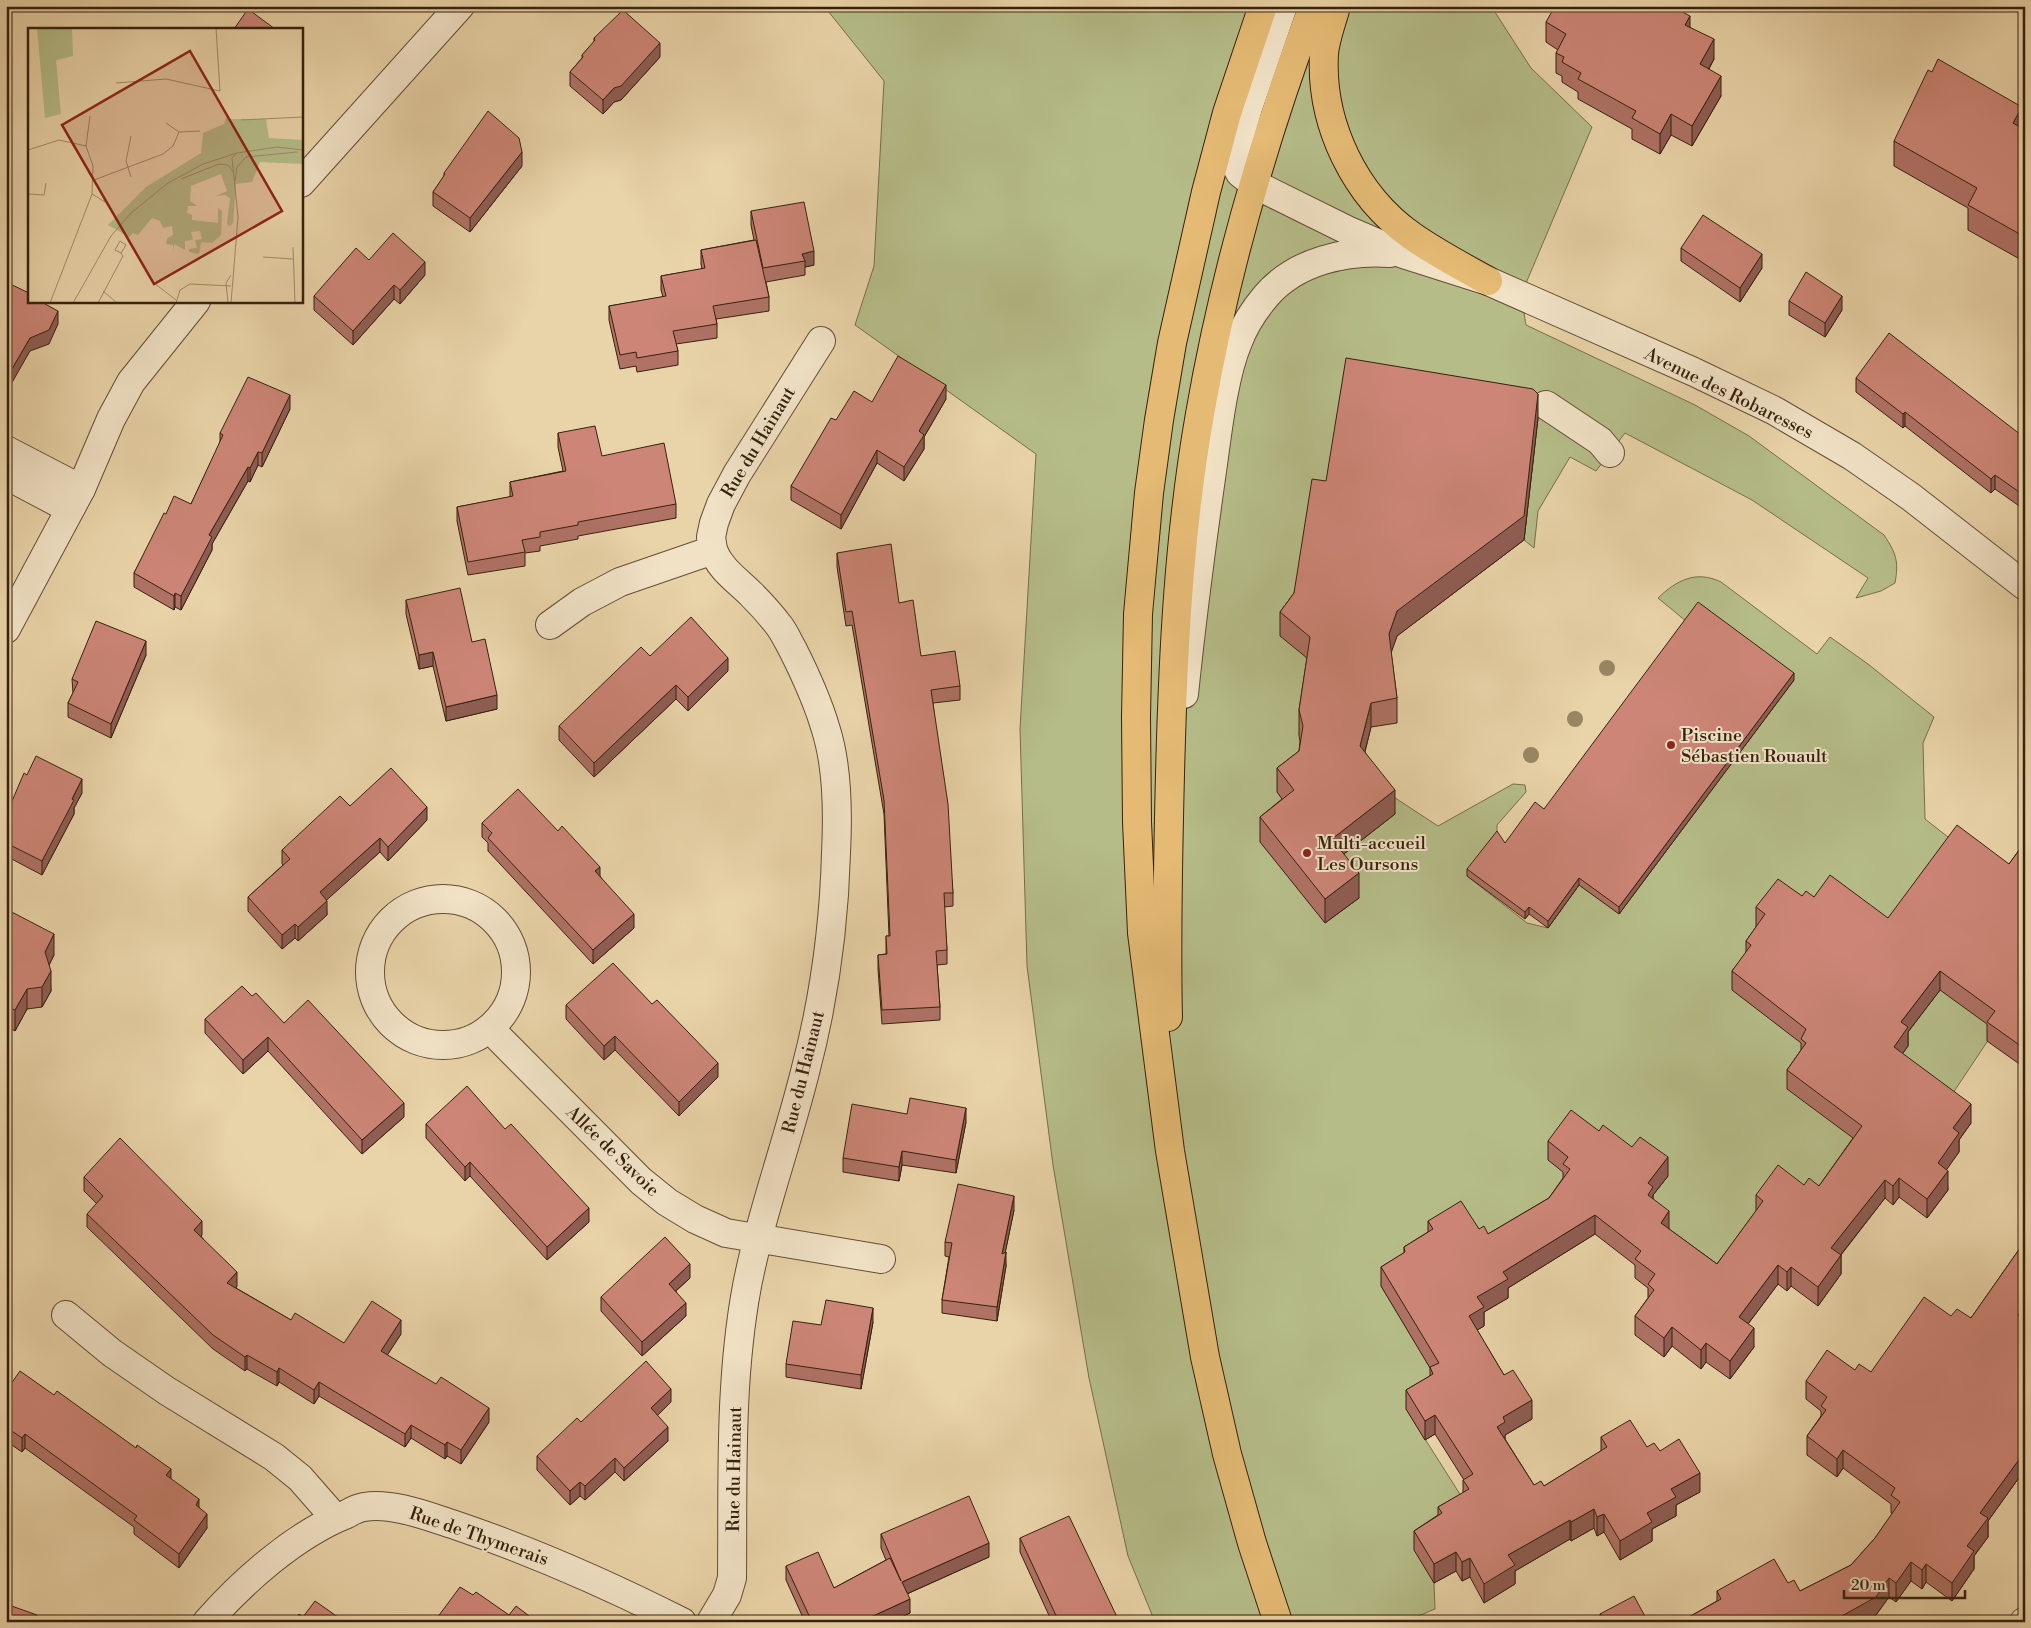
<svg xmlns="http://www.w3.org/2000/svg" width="2031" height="1628" font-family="'Libre Bodoni',serif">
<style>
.green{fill:#b5bc88;stroke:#766e4b}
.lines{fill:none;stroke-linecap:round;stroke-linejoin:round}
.minor-casing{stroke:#634e34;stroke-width:30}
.major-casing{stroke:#36210e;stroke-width:30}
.minor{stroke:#f1e2c6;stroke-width:28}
.major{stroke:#e4ba74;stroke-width:28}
.tree{fill:#988764}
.wall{fill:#af7265;stroke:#36210e}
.shaded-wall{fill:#8f5d53;stroke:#36210e}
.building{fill:#cc8576;stroke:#36210e}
.poi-dot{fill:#8f2418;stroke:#f1e2c6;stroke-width:2}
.labels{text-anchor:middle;stroke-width:4;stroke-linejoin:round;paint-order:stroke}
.street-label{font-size:18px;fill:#36210e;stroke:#f1e2c6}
.poi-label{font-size:18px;fill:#36210e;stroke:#f1e2c6;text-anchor:start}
.inset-road{fill:none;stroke:#a18c6a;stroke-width:1}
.view{fill:#8f2418;fill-opacity:0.15;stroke:#8f2418;stroke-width:2.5}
.inset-edge{fill:none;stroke:#36210e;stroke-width:2.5}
</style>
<rect width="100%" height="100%" fill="#e9d3a8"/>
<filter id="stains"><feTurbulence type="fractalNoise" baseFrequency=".004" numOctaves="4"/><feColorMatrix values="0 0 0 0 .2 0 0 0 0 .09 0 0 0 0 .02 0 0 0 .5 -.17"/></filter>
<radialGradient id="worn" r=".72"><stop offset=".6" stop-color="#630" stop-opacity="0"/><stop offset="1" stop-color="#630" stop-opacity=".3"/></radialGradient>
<path class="green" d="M824,6H1491L1531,68L1592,127L1521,295L1526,325L1695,405L1749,436L1884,535C1896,553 1899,561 1895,583L1881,591L1856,598L1868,578L1752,500L1625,433L1596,471L1570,457L1538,511L1534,548L1524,540L1538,414L1326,505L1294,622L1309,666L1299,735L1438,826L1513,784L1525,785L1526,792L1497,825V838L1467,876L1527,923L1548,928L1579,885L1620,914L1687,622L1658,598C1677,580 1696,570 1721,582L1817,654L1830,637L1868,664L1934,717L1923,743L1925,819L1957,844L1995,1030L1945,1105L1895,1082L1756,926L1778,997L1880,1142L1733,1278L1689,1263L1648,1202L1667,1176H1568L1539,1230L1381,1286L1439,1382L1406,1409L1463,1499L1434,1583L1435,1609L1404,1622H1155L1128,1556L1089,1378L1053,1165L1027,966L1020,729L1036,454L855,325L874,266L884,81Z"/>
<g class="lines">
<g class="minor-casing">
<g id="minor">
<path d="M1283,6L1248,108L1236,150L1235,164L1240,173L1254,184L1347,230L1403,254L1488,281L1694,372L1775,411L1852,456L1911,497L2025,586"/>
<path d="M301,183L460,6"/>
<path d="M1546,405L1600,441L1610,453"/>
<path d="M6,450L81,489"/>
<path d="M6,475L70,509"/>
<path d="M550,625L582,602L620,582L713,550L711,537L714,523L721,504L737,474L821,341"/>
<path d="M6,629L81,489L111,419L131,382L196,301"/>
<path d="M1184,694C1192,617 1202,541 1213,464C1218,428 1224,375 1238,342C1244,326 1255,309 1266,296C1296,261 1346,250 1390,253"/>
<circle cx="443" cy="972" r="73"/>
<path d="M490,1029L641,1181L667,1202L695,1219L726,1233L881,1259"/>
<path d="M66,1315L112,1353L167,1391L274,1457L300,1478L335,1518"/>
<path d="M207,1622C243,1581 296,1534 347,1514C352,1511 358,1508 364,1507C391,1502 427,1516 452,1524C532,1551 607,1584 682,1622"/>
<path d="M711,1622L727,1595L732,1578C733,1481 729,1382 747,1286C761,1214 787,1144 805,1072C824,1000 834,928 836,853C838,814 838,768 826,730C818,702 806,676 793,650C789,643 785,634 780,627C771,615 761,604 751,594C737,580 720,569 713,550"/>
<path d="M2024,1622H2025"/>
</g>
</g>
<g class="major-casing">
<g id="major">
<path d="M1263,6L1227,113L1206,192L1172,343L1159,420L1149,493L1138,614L1136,717L1137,822L1142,933L1170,1151L1205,1357L1227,1454L1252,1543L1278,1622"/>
<path d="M1336,6C1332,22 1325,39 1324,54C1320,124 1355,196 1412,236C1436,253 1463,267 1488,281"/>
<path d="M1168,1017C1166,936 1168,855 1170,774C1173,654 1179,533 1200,414C1224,275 1264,138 1313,6"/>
</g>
</g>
<use href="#minor" class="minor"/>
<use href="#major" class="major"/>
</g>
<g class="tree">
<circle cx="1607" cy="668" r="8"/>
<circle cx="1575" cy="719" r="8"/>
<circle cx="1531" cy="755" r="8"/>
</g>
<g class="wall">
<path d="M313,6H323L320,11Z"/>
<path d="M1546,22L1690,27L1714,59L1709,69L1721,96L1692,146L1671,135L1660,154L1632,139V129L1578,99V92L1562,82V76L1556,73V53L1558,50L1546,42Z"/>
<path d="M594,38L660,57L621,100L614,102L603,114L570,86V72L582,58V55L594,42Z"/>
<path d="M2022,128L2025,130V262L1968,230V208L1894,166V141Z"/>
<path d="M522,166L470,232L433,206V192L444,176V173Z"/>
<path d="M751,211L814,265L805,267V275L766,282L769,297V311L716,319L717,324V338L676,344L678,351V365L637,372L636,366L620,369L609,320V306L663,297L661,290V276L702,269L701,264V250L754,240L751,225Z"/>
<path d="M1681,248L1762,268L1740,302L1681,261Z"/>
<path d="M369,260L425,275L400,304L394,299L353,345L314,310V296Z"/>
<path d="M1789,301L1842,310L1825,337L1789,315Z"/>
<path d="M1856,378L2025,438V510L1995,489L1991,493L1905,426L1903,428L1856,392Z"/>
<path d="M946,399L924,437V449L904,481L877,463L841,529L791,500V486L836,420L872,402Z"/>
<path d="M290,409L262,467L258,465L250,482L248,481L212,544V550L181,610L175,607L174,610L134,587V573L166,514L191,504L220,443V433Z"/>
<path d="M1538,418L1524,540L1397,636L1391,652L1397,698V723L1371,727L1365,752L1395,814L1344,854L1359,898L1325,923L1260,842V817L1282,799L1277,792V768L1299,751L1300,742L1299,735V710L1307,658L1280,636V612L1294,593L1326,481Z"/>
<path d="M558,433L602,456L676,504V518L578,536V539L540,546V551L525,553V566L468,575L457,521V507L510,497V482L563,471L558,447Z"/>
<path d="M837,553L899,603L921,656L960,686V700L933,703L953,893V906L944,907L947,950V964L937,965L940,1007V1020L882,1024L878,969V955L886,954V936H889L884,814L852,625L846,626L837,567Z"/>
<path d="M406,600L472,642L497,709L446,721L433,666L419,669L406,614Z"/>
<path d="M146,655L111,738L68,717V703L73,693L72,679Z"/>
<path d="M650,656L728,671L688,711L676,699L594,777L559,740V726Z"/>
<path d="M1794,680L1619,914L1579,885L1548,928L1529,914L1525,919L1467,876V869L1505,843L1544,809Z"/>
<path d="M27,775L82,793L74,808V814L42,875L6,856V815Z"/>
<path d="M350,806L427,820L388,861L380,852L326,900L327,915L298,941L295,938L282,949L248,911V897L283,865L282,864V850Z"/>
<path d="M482,823L600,876L634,928L593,964L488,851V843L482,837Z"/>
<path d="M2025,842V1068L1987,1041V1024L1940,990L1908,1032V1046L1902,1054L1971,1123L1959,1140V1152L1946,1169L1948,1190L1927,1218L1899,1197L1893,1205L1885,1198L1841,1255V1274L1818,1306L1791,1286L1787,1291L1778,1284L1748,1324L1754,1347L1730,1379L1706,1362L1701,1369L1672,1346L1664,1357L1635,1335V1316L1648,1298V1288L1635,1278V1265L1595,1234L1508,1288V1298L1484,1312V1326L1477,1330L1504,1375L1532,1419L1505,1435V1439L1534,1485L1544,1486L1601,1451V1437L1647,1447L1660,1451L1700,1492L1676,1505V1516L1652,1529V1541L1620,1560L1604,1532L1597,1536L1594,1528L1571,1541L1570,1539L1515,1571V1584L1484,1603L1470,1577L1462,1581L1456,1571L1434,1583L1414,1550V1531L1438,1515V1507L1463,1493V1480H1464L1435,1434L1425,1440L1406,1409V1390L1430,1376V1368L1381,1286V1267L1404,1253V1247L1428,1232V1221L1479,1229L1488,1234L1549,1198L1563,1178V1172L1548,1160V1141L1599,1131L1668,1176L1653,1195V1199L1669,1229L1717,1264L1756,1211V1195L1804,1185L1819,1186L1853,1138L1787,1089V1070L1801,1050V1043L1732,990V971L1746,953V941L1756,927V907L1802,896L1814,897L1888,918L2009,864Z"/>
<path d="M6,909L54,955L49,965L51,991L42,1007L27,1009L15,1031L6,1026Z"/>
<path d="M252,996L284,1023L404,1117L362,1154L268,1051L243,1074L205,1033V1019Z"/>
<path d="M566,1005L718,1077L679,1116L615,1050L604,1060L566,1019Z"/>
<path d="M907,1114L966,1122L956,1173L902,1165L899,1181L843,1172V1158Z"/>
<path d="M426,1124L589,1222L547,1260L470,1176L465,1181L426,1138Z"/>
<path d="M84,1177L202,1235L201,1236L237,1286L236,1288L291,1320L344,1343L401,1334L387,1355L489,1422L461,1464L447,1456L445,1459L411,1438L405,1447L319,1396L314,1404L279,1382L277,1386L247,1369L245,1371L213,1349L87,1227V1214L97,1204L84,1191Z"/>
<path d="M1014,1210L1005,1253L1006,1266L997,1321L942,1313V1300L949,1257L945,1256V1242Z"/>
<path d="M2025,1241V1476L2018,1479L1988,1521V1537L1974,1556V1569L1952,1601L1926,1582L1922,1589L1911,1581L1896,1602L1889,1597L1876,1615L1864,1622H1680L1717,1601V1591L1788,1583L1800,1591L1851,1565L1875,1538L1892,1514L1891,1513V1504L1843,1468L1837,1477L1807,1455V1436L1821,1416V1411L1806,1399V1381L1855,1370L1871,1372L1951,1316L1971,1318Z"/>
<path d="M690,1278L676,1291L686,1316L642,1356L601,1311V1297Z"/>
<path d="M873,1322L861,1389L786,1377V1364L821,1325Z"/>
<path d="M6,1391L171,1479L199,1507L207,1528L179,1568L134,1534V1527L25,1448L22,1452L6,1441Z"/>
<path d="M671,1402L657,1416L668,1441L624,1481L615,1472L585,1500L580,1496L570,1505L537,1470V1456L581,1422Z"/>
<path d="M881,1534L989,1557L907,1594L910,1613L891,1622H805L786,1580V1566L834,1588L886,1560L881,1548Z"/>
<path d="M1020,1538L1117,1622H1052L1020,1552Z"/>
<path d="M1600,1614L1648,1622H1600Z"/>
</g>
<g class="shaded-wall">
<path d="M320,6H323L320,11Z"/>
<path d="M1690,16V37L1685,25Z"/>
<path d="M1714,39V59L1700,84V64Z"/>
<path d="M660,43V57L621,100L614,102L603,114V100L614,88Z"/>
<path d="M1721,76V96L1692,146V126Z"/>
<path d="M2022,107V132L2013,123Z"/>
<path d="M1671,114V135L1660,154V134Z"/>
<path d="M522,152V166L470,232V218Z"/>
<path d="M814,251V265L805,267V261L802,254Z"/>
<path d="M1762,254V268L1740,302V288Z"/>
<path d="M425,262V275L400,304V290Z"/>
<path d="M394,285V299L353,345V331Z"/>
<path d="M1842,296V310L1825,337V323Z"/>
<path d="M58,311V324L49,344L30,351L6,393V379L30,338Z"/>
<path d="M946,385V399L924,437V449L904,481V467L919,431Z"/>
<path d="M1538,394V418L1524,540L1397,636L1389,659V634L1397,611Z"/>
<path d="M290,395V409L262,467V453Z"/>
<path d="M1905,412V426L1903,428V414Z"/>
<path d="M877,450V463L841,529V515Z"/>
<path d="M258,452V465L250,482V468Z"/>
<path d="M248,467V481L212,544V550L181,610V596L209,535Z"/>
<path d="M1995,475V489L1991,493V479Z"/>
<path d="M175,593V607L174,610V596Z"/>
<path d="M146,641V655L111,738V724Z"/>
<path d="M433,652V666L419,669V655Z"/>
<path d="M728,658V671L688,711V697Z"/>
<path d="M1794,673V680L1619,914V907Z"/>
<path d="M676,685V699L594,777V763Z"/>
<path d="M497,695V709L446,721V707Z"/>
<path d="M1371,703V727L1360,770V746Z"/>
<path d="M82,779V793L74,808V814L42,875V861Z"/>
<path d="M1395,790V814L1332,863V839Z"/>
<path d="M427,807V820L388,861V847Z"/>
<path d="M380,838V852L320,906V892Z"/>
<path d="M600,867V881L595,871Z"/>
<path d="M1359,873V898L1325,923V899Z"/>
<path d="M1579,878V885L1548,928V921Z"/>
<path d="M327,901V915L298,941V927Z"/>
<path d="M1529,907V914L1525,919V912Z"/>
<path d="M634,914V928L593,964V950Z"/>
<path d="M295,924V938L282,949V935Z"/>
<path d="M54,934V955L45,973V952Z"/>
<path d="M2025,964V983L2019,972Z"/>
<path d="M51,971V991L42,1007V987Z"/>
<path d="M1940,971V990L1908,1032V1046L1894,1066V1047L1901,1022Z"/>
<path d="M27,989V1009L15,1031V1010Z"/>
<path d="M615,1036V1050L604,1060V1046Z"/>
<path d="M268,1037V1051L243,1074V1060Z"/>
<path d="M718,1063V1077L679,1116V1102Z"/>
<path d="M404,1103V1117L362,1154V1140Z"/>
<path d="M1971,1104V1123L1959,1140V1152L1938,1182V1163L1953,1128Z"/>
<path d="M966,1108V1122L956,1173V1160Z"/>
<path d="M902,1151V1165L899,1181V1167Z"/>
<path d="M1668,1157V1176L1653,1195V1206L1648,1214V1183Z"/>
<path d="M470,1162V1176L465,1181V1167Z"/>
<path d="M1948,1171V1190L1927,1218V1199Z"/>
<path d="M1899,1178V1197L1893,1205V1186Z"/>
<path d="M1885,1180V1198L1831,1267V1248Z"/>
<path d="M1014,1196V1210L1002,1268V1254Z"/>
<path d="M589,1208V1222L547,1260V1247Z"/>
<path d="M1669,1211V1230L1661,1223Z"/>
<path d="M1595,1215V1234L1508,1288V1298L1484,1312V1326L1469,1335V1316L1477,1297L1503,1272Z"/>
<path d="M202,1221V1235L194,1244V1230Z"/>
<path d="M1006,1252V1266L997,1321V1307Z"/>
<path d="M1841,1255V1274L1818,1306V1287Z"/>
<path d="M690,1264V1278L669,1297V1284Z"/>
<path d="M1778,1265V1284L1739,1336V1317Z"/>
<path d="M1791,1267V1286L1787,1291V1272Z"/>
<path d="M237,1272V1286L227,1296V1283Z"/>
<path d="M686,1303V1316L642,1356V1342Z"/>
<path d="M873,1308V1322L861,1389V1375Z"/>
<path d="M401,1320V1334L381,1365V1351Z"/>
<path d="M1672,1327V1346L1664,1357V1338Z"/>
<path d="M1754,1328V1347L1730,1379V1361Z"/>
<path d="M1706,1343V1362L1701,1369V1350Z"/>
<path d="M247,1355V1369L245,1371V1357Z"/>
<path d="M279,1368V1382L277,1386V1372Z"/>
<path d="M319,1382V1396L314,1404V1390Z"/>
<path d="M671,1389V1402L651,1422V1408Z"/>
<path d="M1532,1400V1419L1505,1435V1441L1497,1427L1503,1417Z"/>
<path d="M489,1408V1422L461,1464V1450Z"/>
<path d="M1435,1415V1434L1425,1440V1421Z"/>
<path d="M411,1425V1438L405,1447V1434Z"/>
<path d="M668,1427V1441L624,1481V1468Z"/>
<path d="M25,1434V1448L22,1452V1438Z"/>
<path d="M447,1442V1456L445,1459V1445Z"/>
<path d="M1843,1450V1468L1837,1477V1459Z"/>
<path d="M615,1458V1472L585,1500V1486Z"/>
<path d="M2025,1458V1476L2018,1479L1988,1521V1537L1974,1556V1569L1952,1601V1583L1980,1513L2018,1461Z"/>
<path d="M171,1469V1483L166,1475Z"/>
<path d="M1700,1473V1492L1676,1505V1516L1652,1529V1541L1620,1560V1541L1671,1489Z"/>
<path d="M580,1482V1496L570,1505V1491Z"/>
<path d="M199,1499V1513L196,1505Z"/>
<path d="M1594,1509V1528L1571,1541V1522Z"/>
<path d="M207,1514V1528L179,1568V1554Z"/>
<path d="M1604,1514V1532L1597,1536V1517Z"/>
<path d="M1570,1520V1539L1515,1571V1584L1484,1603V1584L1508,1555Z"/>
<path d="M989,1543V1557L902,1596V1582Z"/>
<path d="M1456,1552V1571L1434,1583V1564Z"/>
<path d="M1470,1558V1577L1462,1581V1562Z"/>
<path d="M1911,1562V1581L1896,1602V1583Z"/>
<path d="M1926,1564V1582L1922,1589V1570Z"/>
<path d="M1889,1578V1597L1876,1615L1864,1622H1831Z"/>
<path d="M910,1599V1613L891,1622H860Z"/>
<path d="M1117,1617V1622H1107Z"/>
</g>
<g class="building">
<path d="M1555,6H1671L1690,16L1685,25L1714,39L1700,64L1721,76L1692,126L1671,114L1660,134L1632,118L1636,111L1578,79L1581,73L1562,62L1564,57L1556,53L1566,34L1546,22Z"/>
<path d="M248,9L275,29H234Z"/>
<path d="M623,10L660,43L621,86L614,88L603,100L570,72L583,57L582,55L595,40L594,38Z"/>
<path d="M1938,59L2022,107L2013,123L2025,130V237L1968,205L1977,188L1894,141L1928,70L1932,72Z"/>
<path d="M488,111L519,138L522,152L470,218L433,192L445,174L444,173Z"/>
<path d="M804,202L814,251L802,254L805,261L763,268L751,211Z"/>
<path d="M1703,215L1762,254L1740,288L1681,248Z"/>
<path d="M393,233L425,262L400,290L394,285L353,331L314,296L356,248L369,260Z"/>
<path d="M756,240L769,297L713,306L717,324L673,331L678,351L637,358L636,352L620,355L609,306L666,296L661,276L705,268L701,250Z"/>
<path d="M1806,272L1842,296L1825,323L1789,301Z"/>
<path d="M6,282L29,293V301H45V304L58,311L49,330L30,338L6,379Z"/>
<path d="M1889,333L2025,438V496L1995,475L1991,479L1905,412L1903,414L1856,378Z"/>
<path d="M898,356L946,385L919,431L924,435L904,467L877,450L841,515L791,486L831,418L836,420L854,391L872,402Z"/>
<path d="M1346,358L1533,389L1538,394L1524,516L1397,611L1389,634L1397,698L1371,703L1360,746L1395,790L1332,839L1359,873L1325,899L1260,817L1294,790L1277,768L1299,751L1303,726L1299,710L1310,637L1280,612L1294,593L1312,479L1326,481Z"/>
<path d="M248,377L290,395L262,453L258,452L250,468L248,467L209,535L212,537L181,596L175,593L174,596L134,573L164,513L166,514L174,496L191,504L223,435L220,433Z"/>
<path d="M595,426L602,456L664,443L676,504L578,522V525L540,532V537L522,540L525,552L468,562L457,507L513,496L510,482L566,471L558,433Z"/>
<path d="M891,544L899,603L913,600L921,656L955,651L960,686L931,690L948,804L953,893H944L947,950L936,951L940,1007L882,1010L878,955L887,954L886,936H890L884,800L852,611L846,612L837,553Z"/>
<path d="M460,588L472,642L485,639L497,695L446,707L433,652L419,655L406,600Z"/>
<path d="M1698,602L1794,673L1619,907L1579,878L1548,921L1529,907L1525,912L1467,869L1497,831L1505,843L1535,802L1544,809Z"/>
<path d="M691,617L728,658L688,697L676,685L594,763L559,726L641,647L650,656Z"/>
<path d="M96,621L146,641L111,724L68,703L78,682L72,679Z"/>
<path d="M36,756L82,779L72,799L74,800L42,861L6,843V815L24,773L27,775Z"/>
<path d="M391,768L427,807L388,847L380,838L320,892L327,901L298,927L295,924L282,935L248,897L290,859L282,850L340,796L350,806Z"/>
<path d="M518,789L558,831L562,826L600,867L595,871L634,914L593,950L488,838L492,833L482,823Z"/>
<path d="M1957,825L2009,864L2025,842V964L2019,972L2025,976V1049L1987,1022L1995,1011L1940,971L1901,1022L1908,1027L1894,1047L1971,1104L1953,1128L1959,1133L1938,1163L1948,1171L1927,1199L1899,1178L1893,1186L1885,1180L1831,1248L1841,1255L1818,1287L1791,1267L1787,1272L1778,1265L1739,1317L1754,1328L1730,1361L1706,1343L1701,1350L1672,1327L1664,1338L1635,1316L1654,1290L1648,1284L1655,1274L1635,1259L1641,1251L1595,1215L1503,1272L1508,1279L1477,1297L1484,1307L1469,1316L1504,1375L1513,1370L1532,1400L1503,1417L1505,1422L1497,1427L1534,1485L1541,1481L1544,1486L1607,1447L1601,1437L1630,1420L1647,1447L1654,1443L1660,1451L1679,1439L1700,1473L1671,1489L1676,1497L1647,1513L1652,1522L1620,1541L1604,1514L1597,1517L1594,1509L1571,1522L1570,1520L1508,1555L1515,1565L1484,1584L1470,1558L1462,1562L1456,1552L1434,1564L1414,1531L1442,1513L1438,1507L1469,1489L1463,1480L1473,1474L1435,1415L1425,1421L1406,1390L1433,1374L1430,1367L1439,1363L1381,1267L1405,1252L1404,1247L1433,1229L1428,1221L1461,1201L1479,1229L1484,1226L1488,1234L1549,1198L1570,1169L1563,1164L1568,1157L1548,1141L1571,1110L1599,1131L1603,1125L1632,1147L1640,1137L1668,1157L1648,1183L1653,1187L1648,1195L1669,1211L1661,1223L1717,1264L1763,1201L1756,1195L1778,1165L1804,1185L1809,1178L1819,1186L1862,1126L1787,1070L1806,1043L1801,1039L1806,1029L1732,971L1751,945L1746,941L1765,914L1756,907L1778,879L1802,896L1806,891L1814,897L1830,875L1888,918Z"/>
<path d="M6,909L54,934L45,952L51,971L42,987L27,989L15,1010L6,1006Z"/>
<path d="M613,963L652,1004L657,1000L718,1063L679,1102L615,1036L604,1046L566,1005Z"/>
<path d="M242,986L252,996L256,993L284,1023L308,1000L404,1103L362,1140L268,1037L243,1060L205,1019Z"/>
<path d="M467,1086L505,1129L511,1124L589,1208L547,1247L470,1162L465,1167L426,1124Z"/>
<path d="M910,1098L966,1108L956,1160L902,1151L899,1167L843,1158L852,1104L907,1114Z"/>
<path d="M120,1138L202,1221L194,1230L237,1272L227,1283L291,1320L295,1313L344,1343L372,1301L401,1320L381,1351L436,1384L441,1377L489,1408L461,1450L447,1442L445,1445L411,1425L405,1434L319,1382L314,1390L279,1368L277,1372L247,1355L245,1357L213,1335L87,1214L103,1196L84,1177Z"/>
<path d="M958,1184L1014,1196L1002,1254L1006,1252L997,1307L942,1300L952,1243L945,1242Z"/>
<path d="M665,1237L690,1264L669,1284L686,1303L642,1342L601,1297Z"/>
<path d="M2025,1241V1319L2018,1314L2025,1332V1458L2018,1461L1980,1513L1988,1518L1967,1546L1974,1551L1952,1583L1926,1564L1922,1570L1911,1562L1896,1583L1889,1578L1876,1597L1831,1622H1680L1721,1599L1717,1591L1774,1559L1788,1583L1794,1580L1800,1591L1851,1565L1875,1538L1900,1502L1891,1495L1895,1488L1843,1450L1837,1459L1807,1436L1826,1410L1821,1406L1827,1397L1806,1381L1827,1350L1855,1370L1859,1364L1871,1372L1924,1297L1951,1316L1957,1309L1971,1318Z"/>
<path d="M826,1300L873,1308L861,1375L786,1364L793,1321L821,1325Z"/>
<path d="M646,1361L671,1389L651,1408L668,1427L624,1468L615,1458L585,1486L580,1482L570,1491L537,1456L577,1418L581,1422Z"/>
<path d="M20,1371L54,1395L57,1391L136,1448L137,1445L171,1469L166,1475L199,1499L196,1505L207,1514L179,1554L134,1520L137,1516L25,1434L22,1438L6,1427V1391Z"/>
<path d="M969,1496L989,1543L902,1582L910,1599L860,1622H812L786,1566L818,1552L834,1588L890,1558L901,1581L881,1534Z"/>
<path d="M1069,1516L1117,1617L1107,1622H1059L1020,1538Z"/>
<path d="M460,1587L473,1595L476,1592L509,1615L516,1606L537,1622H434Z"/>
<path d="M1634,1596L1648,1622H1604L1600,1614Z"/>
<path d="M315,1601L345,1622H294L299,1614L303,1617Z"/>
<path d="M6,1604L37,1615L34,1622H6Z"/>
</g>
<g class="poi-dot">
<circle cx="1671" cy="745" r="5"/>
<circle cx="1307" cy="853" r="5"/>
</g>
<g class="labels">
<g class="street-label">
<text transform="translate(1729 393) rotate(26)" y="6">Avenue des Robaresses</text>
<text transform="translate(758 442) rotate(-59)" y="6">Rue du Hainaut</text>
<text transform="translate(803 1072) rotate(-76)" y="6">Rue du Hainaut</text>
<text transform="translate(613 1151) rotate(44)" y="6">Allée de Savoie</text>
<text transform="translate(734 1469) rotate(-89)" y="6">Rue du Hainaut</text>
<text transform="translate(479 1536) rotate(19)" y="6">Rue de Thymerais</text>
</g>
<g class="poi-label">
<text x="1681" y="741">Piscine<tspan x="1681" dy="21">Sébastien Rouault</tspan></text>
<text x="1317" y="849">Multi-accueil<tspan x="1317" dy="21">Les Oursons</tspan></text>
</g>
</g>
<g transform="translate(28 28)">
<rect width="275" height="275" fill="#e9d3a8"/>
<path d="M9,0H44L45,28L28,32L33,86L17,90ZM199,88L203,91H238L241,110L275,112V136L232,134L224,154L208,156L205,195L202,198L199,196L202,170L197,167L188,168L199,163L193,146L163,158L162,173L169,178H160L159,185L164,187V192L190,195V180L194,183L193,207L184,215L173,214L171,226L161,224V221L169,220L167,212L174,211L172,203L163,204L165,212L157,213V222L146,216V224L145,217L138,216L139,210L145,207L144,198L135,200L132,193L124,190L110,207L105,205L101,209L80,197L118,159L173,125L175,105L196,96Z" fill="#b5bc88"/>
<path class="inset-road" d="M88,55L138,51L192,63L188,0M213,92L275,89M138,95L151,104L172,103M0,122L31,112L58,118M103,149L98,133L103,108M153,151L191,136L200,137L205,144M66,152L135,126L145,118L151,104M207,153L209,139L218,129L269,124M0,166L16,167L18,155M64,166L77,174M265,219L267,275M235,229L265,231M126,255L148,272M75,263L89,275M22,275L64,166L65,138L58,118L62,88M45,275L83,208L103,185L140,155L175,136L209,125L249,119L275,122M70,275L95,228L93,225L98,217L92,213L87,222L93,225M148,275L152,262L162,256L203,258M200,275L198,255L203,247M203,275L210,189L204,130L208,126"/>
<path class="view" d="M162,23L254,183L126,256L34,97Z"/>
<rect width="275" height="275" class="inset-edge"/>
</g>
<rect width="2031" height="1628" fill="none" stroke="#e9d3a8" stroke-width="25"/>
<rect x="8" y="8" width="2016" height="1613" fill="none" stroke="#36210e" stroke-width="2.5"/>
<rect x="12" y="12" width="2006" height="1603" fill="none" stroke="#36210e"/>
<path d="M1844 1590v8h121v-8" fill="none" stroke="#36210e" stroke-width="2.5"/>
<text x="1851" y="1590" font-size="15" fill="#36210e" stroke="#f1e2c6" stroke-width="4" paint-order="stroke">20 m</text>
<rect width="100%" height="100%" filter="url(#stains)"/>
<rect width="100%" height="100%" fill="url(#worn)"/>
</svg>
